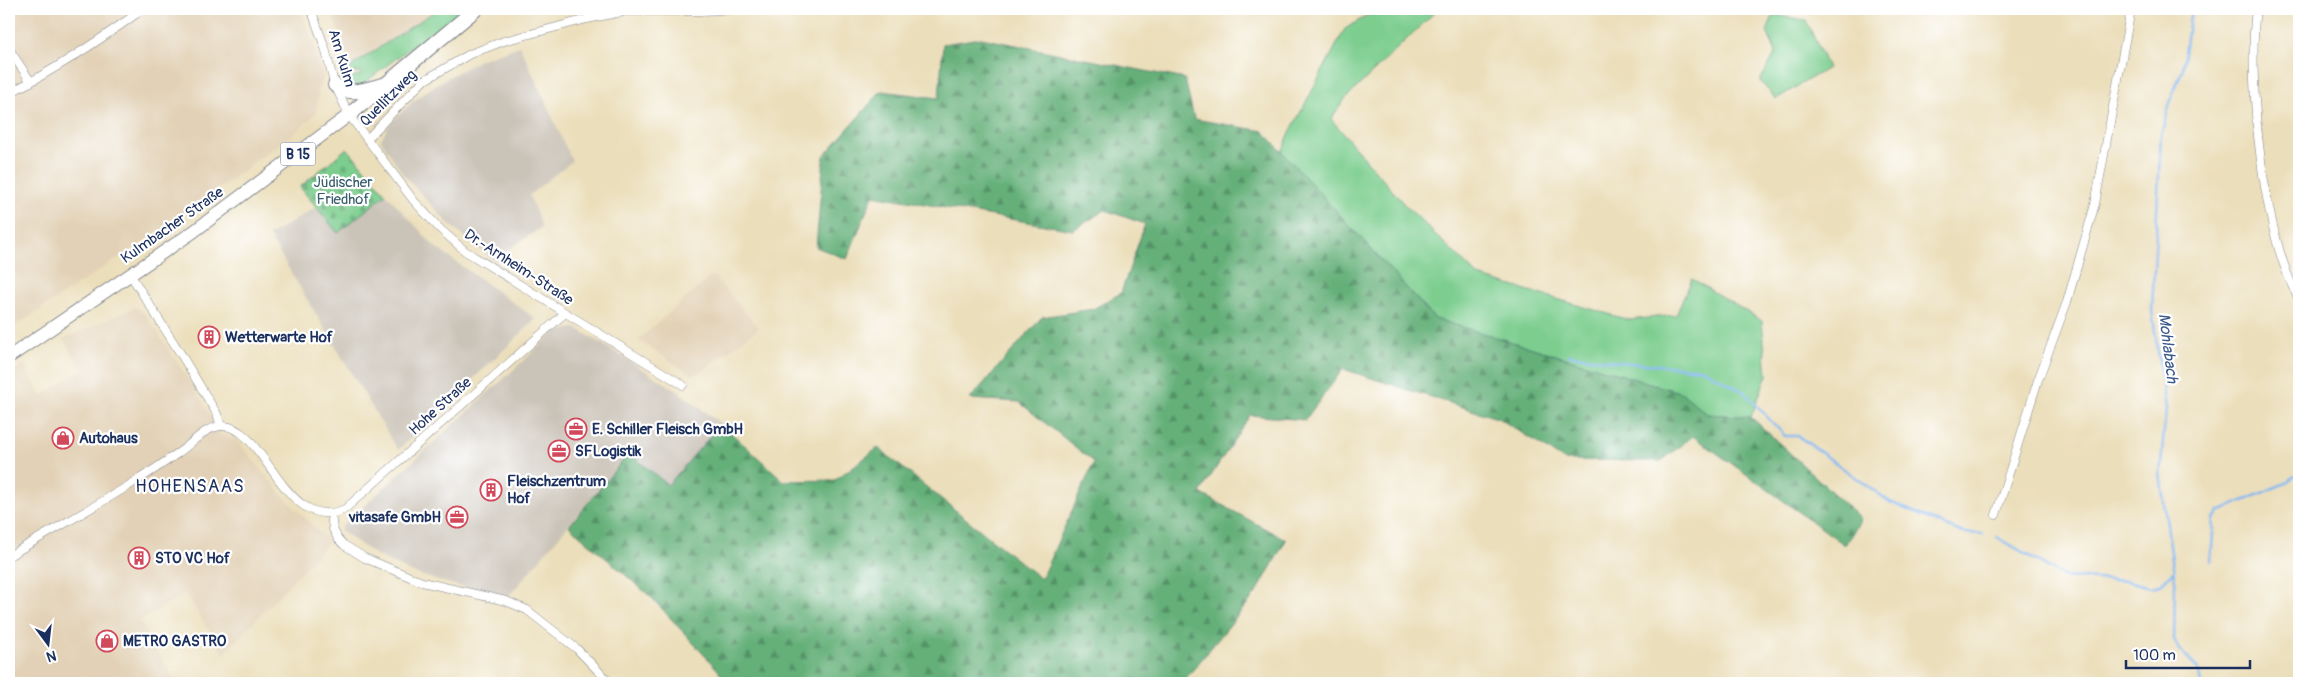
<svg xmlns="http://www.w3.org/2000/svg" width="2308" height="692" font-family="Pangolin,sans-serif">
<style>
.built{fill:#e2d1b6}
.industrial{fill:#cac3b8}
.green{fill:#7ccd8e;stroke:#4c7e76}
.forest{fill:url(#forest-firs);stroke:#40706c}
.cemetery{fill:url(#cemetery-stones);stroke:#4c7e76}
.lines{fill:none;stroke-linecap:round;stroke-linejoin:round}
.stream{stroke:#85b8f2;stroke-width:2.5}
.street-casing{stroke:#83868c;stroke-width:9}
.primary-casing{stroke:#83868c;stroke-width:14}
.highway-casing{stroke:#83868c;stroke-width:16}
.street{stroke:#fff;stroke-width:8}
.primary{stroke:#fff;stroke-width:12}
.highway{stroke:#fff;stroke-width:14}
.labels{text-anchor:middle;stroke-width:4.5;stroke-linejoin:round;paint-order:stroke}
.shield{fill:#fff;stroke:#5f6d8e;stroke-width:1}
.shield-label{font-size:14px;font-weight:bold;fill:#1b2f5e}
.street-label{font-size:15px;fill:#1b2f5e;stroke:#fff}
.park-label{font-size:15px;fill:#385e6c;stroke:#fff}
.poi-label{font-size:15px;font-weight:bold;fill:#1b2f5e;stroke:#fff;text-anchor:start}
.water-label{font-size:16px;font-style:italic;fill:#3b588a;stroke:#fff}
.quarter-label{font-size:18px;letter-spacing:1px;fill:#1b2f5e;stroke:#fff}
</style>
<defs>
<pattern id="forest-firs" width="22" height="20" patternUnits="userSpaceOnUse" patternTransform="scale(1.25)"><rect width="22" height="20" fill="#65b079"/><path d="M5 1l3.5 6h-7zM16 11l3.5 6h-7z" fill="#529066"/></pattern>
<pattern id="cemetery-stones" width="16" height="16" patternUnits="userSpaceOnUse" patternTransform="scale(1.25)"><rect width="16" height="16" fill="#7ccd8e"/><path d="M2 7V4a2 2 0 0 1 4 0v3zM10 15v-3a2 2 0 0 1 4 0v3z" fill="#6bb07d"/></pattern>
</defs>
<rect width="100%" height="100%" fill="#fff"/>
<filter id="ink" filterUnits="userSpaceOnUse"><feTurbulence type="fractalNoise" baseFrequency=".02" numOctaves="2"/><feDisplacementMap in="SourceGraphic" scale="10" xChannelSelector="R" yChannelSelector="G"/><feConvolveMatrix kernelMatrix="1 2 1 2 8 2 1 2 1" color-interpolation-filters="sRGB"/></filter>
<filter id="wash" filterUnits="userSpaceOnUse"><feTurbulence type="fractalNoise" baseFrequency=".0096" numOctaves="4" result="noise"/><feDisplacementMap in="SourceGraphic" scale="20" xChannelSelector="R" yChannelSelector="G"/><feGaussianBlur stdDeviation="1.12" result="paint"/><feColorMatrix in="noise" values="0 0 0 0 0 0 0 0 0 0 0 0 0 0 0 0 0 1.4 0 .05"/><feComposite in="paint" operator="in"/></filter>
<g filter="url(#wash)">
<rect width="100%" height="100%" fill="#ebdeba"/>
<g class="built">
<path d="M13,9H301L324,78L319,88L316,113L297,131L168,225L9,330V12Z"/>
<path d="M330,9H438L352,66Z"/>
<path d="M713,275L759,328L702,371L692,375L638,340Z"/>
<path d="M136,307L146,315L201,399L220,434L236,439L282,495L329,542L224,654L185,593L140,621L176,683H88L84,678L77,683H9V374L24,364L41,396L82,370L63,339Z"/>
</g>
<g class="industrial">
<path d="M520,46L572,161L529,195L542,227L501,254L496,262L450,225L403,174L381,140L389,125L412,102L440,82L480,60Z"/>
<path d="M386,194L435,247L536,319L398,450L269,236L316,207L339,233Z"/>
<path d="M576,328L676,390L721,424L668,485L629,453L507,598L439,581L411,572L376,555L341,531V527L556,331Z"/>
</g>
<g class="green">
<path d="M438,9H463L428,38L411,47L359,87L342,83L344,78L361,75L360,72L341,73Z"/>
<path d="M1378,9H1438L1345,99L1331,119L1403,203L1478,276L1629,320L1676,315L1692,279L1762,321L1767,375L1751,417L1707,414L1682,393L1435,319L1282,152L1290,132L1345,29Z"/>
<path d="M1773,15L1806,20L1828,68L1776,99L1760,81L1776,52L1767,32Z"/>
</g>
<path class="forest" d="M981,38L1185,79L1194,119L1263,131L1435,319L1682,393L1707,414L1751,417L1861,519L1845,545L1693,436L1661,461L1564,460L1500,419L1343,369L1305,420L1250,415L1200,493L1286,540L1257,592L1182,683H725L718,670L652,598L569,526L629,453L668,485L721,424L784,481L835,480L878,448L1041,579L1094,462L1019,402L970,399L1042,317L1093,309L1121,293L1145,224L1105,210L1073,230L873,195L847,259L816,247L824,156L881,91L939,98L943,44Z"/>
<path class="cemetery" d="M347,148L386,194L338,233L300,187Z"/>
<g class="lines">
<g class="stream">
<path d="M2191,9L2183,68L2172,96L2161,134L2152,310L2166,409L2160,474L2175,581L2174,640L2179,650L2198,669L2201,683"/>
<path d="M1569,355L1620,362L1703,369L1744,392L1785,436H1798L1890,502L1963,533L1983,534"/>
<path d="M1997,537L2065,577L2127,581L2151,587L2160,585L2173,572"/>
<path d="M2211,561L2214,519L2219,511L2283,484L2299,474"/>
</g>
</g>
</g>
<g filter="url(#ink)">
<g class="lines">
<g class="street-casing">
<g id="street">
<path d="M311,9L325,48L334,83L349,115L414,201L439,228L465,251L683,385"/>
<path d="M2256,9C2247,82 2263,236 2299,299"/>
<path d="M9,49L31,82"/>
<path d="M9,93C56,70 100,40 143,9"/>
<path d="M367,139L423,81L470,54L504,41L587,19L627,11H700L745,9"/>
<path d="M130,274L182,356L217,414L221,426"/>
<path d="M331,514L333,529L338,539L344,545L365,558L422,582L506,601L527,610L577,649L610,683"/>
<path d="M1996,515L2038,380L2067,302L2095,204L2131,9"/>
<path d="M9,556C65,522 125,491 178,453C192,444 205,426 223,426C265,426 285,536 345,509L565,313"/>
</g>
</g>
<g class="primary-casing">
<path id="primary" d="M9,357L193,232L349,115"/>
</g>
<g class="highway-casing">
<g id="highway">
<path d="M335,85C349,97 367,89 383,85"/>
<path d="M349,115L476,9"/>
</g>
</g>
<use href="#street" class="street"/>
<use href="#primary" class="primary"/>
<use href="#highway" class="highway"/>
</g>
</g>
<defs>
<g id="building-ring" transform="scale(1.125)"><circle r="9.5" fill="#fff" stroke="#d1495b" stroke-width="1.5"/><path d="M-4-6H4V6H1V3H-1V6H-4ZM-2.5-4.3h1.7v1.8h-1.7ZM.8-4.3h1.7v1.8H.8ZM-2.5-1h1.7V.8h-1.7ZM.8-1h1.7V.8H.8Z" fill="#d1495b"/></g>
<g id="office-ring" transform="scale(1.125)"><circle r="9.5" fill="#fff" stroke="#d1495b" stroke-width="1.5"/><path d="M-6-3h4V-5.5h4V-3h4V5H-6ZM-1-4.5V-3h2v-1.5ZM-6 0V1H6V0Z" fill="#d1495b"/></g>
<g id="shop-ring" transform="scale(1.125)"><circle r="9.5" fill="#fff" stroke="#d1495b" stroke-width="1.5"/><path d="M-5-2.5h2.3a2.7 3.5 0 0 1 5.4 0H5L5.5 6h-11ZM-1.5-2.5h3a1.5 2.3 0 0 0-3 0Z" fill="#d1495b"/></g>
</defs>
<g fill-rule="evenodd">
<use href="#building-ring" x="209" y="337"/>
<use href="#office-ring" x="576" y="429"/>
<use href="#shop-ring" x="63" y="438"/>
<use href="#office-ring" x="559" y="451"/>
<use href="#building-ring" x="491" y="490"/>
<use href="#office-ring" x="457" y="517"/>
<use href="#building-ring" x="139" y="558"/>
<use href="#shop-ring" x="107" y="641"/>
</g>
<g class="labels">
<rect class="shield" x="280.5" y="142.5" width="35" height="23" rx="4"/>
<g class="shield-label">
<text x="298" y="159">B 15</text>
</g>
<g class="street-label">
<text transform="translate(342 58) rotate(73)" y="5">Am Kulm</text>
<text transform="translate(388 98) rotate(-45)" y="5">Quellitzweg</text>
<text transform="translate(172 225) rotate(-35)" y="5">Kulmbacher Straße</text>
<text transform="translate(519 267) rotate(33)" y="5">Dr.-Arnheim-Straße</text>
<text transform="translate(440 406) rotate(-42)" y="5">Hohe Straße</text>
</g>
<g class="park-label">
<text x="343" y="187">Jüdischer<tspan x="343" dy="17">Friedhof</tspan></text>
</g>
<g class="poi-label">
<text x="225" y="342">Wetterwarte Hof</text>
<text x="592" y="434">E. Schiller Fleisch GmbH</text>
<text x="79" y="443">Autohaus</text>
<text x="575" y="456">SFLogistik</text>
<text x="507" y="486">Fleischzentrum<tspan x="507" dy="17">Hof</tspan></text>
<text x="441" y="522" text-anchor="end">vitasafe GmbH</text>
<text x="155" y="563">STO VC Hof</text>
<text x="123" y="646">METRO GASTRO</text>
</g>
<g class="water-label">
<text transform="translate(2169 348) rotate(83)" y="6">Mohlabach</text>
</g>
<g class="quarter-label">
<text x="190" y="492">HOHENSAAS</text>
</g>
</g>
<rect width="2308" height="692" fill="none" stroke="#fff" stroke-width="30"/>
<g transform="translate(48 644) rotate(165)" stroke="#ffffff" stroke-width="4" paint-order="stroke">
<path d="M0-4L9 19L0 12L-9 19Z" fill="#1b2f5e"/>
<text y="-8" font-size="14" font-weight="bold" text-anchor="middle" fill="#1b2f5e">N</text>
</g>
<path d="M2126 660v8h124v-8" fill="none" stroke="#1b2f5e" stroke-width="2.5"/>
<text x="2133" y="660" font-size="15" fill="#1b2f5e" stroke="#ffffff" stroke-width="4" paint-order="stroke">100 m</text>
</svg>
